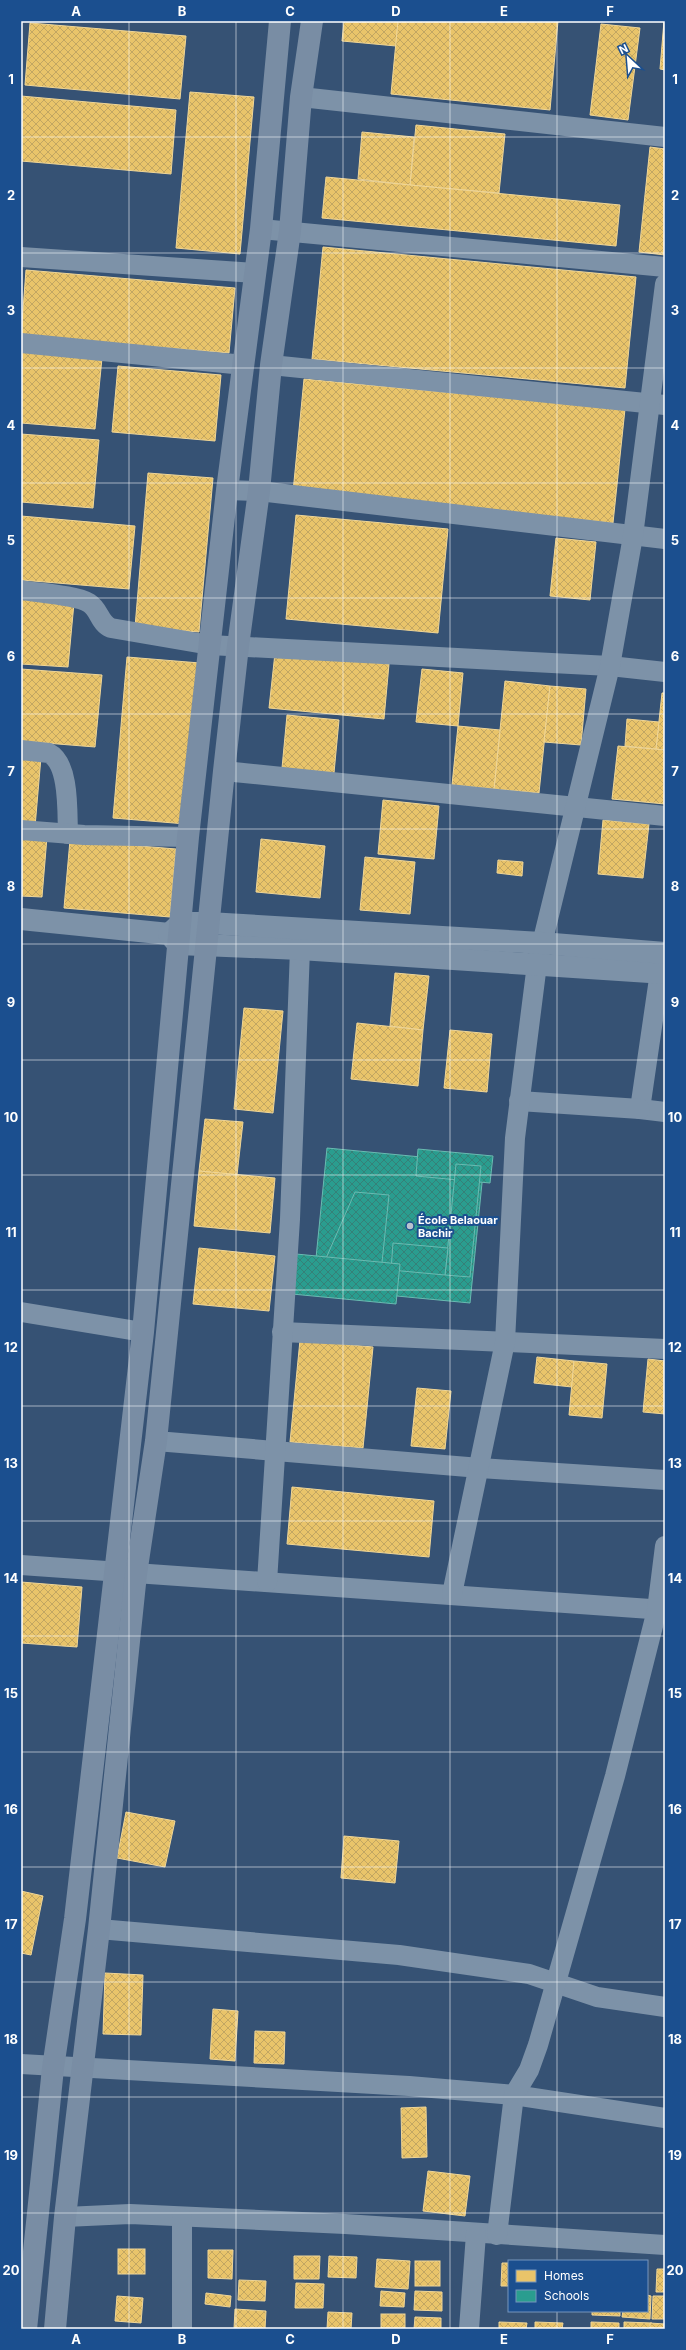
<svg xmlns="http://www.w3.org/2000/svg" width="686" height="2350" font-family="Inter,sans-serif">
<style>
.homes{fill:url(#homes-cross-hatch);stroke:#f0d697}
.schools{fill:url(#schools-cross-hatch);stroke:#6abab1}
.lines{fill:none;stroke-linecap:round;stroke-linejoin:round}
.minor{stroke:#7d92a8;stroke-width:20}
.tertiary{stroke:#7d92a8;stroke-width:22}
.secondary{stroke:#798da4;stroke-width:22}
.grid{fill:none;stroke:#fff;stroke-width:1;stroke-opacity:0.55}
.poi-dot{fill:#b9c2ce;stroke:#1b4f8f;stroke-width:1.5}
.labels{text-anchor:middle;stroke-width:4;stroke-linejoin:round;paint-order:stroke}
.poi-label{font-size:11px;font-weight:bold;fill:#fff;stroke:#1b4f8f;text-anchor:start}
.neatline{fill:none;stroke:#fff;stroke-width:1.5}
.grid-label{font-size:13px;text-anchor:middle;font-weight:bold;fill:#fff}
</style>
<defs>
<pattern id="homes-cross-hatch" width="8" height="8" patternUnits="userSpaceOnUse"><rect width="8" height="8" fill="#e9c46a"/><path d="M0 0l8 8M0 8l8-8" fill="none" stroke="#c2a662"/></pattern>
<pattern id="schools-cross-hatch" width="8" height="8" patternUnits="userSpaceOnUse"><rect width="8" height="8" fill="#2a9d8f"/><path d="M0 0l8 8M0 8l8-8" fill="none" stroke="#368178"/></pattern>
</defs>
<rect width="100%" height="100%" fill="#365274"/>
<g class="homes">
<path d="M344,21H398L396,46L342,41Z"/>
<path d="M398,21H558L550,110L391,94Z"/>
<path d="M664,21H665V70L660,69Z"/>
<path d="M30,23L186,36L180,99L25,85Z"/>
<path d="M601,24L640,28L628,120L590,115Z"/>
<path d="M190,92L254,97L240,254L176,248Z"/>
<path d="M21,96L176,110L171,174L21,161Z"/>
<path d="M416,125L505,134L499,193L410,185Z"/>
<path d="M362,132L414,137L410,185L358,179Z"/>
<path d="M650,147L665,149V255L639,252Z"/>
<path d="M326,177L620,205L616,246L322,218Z"/>
<path d="M323,247L636,277L625,388L312,359Z"/>
<path d="M26,270L235,288L229,353L21,336Z"/>
<path d="M21,351L102,358L95,429L21,423Z"/>
<path d="M118,366L221,375L215,441L112,432Z"/>
<path d="M304,379L625,409L613,523L293,492Z"/>
<path d="M21,434L99,440L93,508L21,502Z"/>
<path d="M148,473L213,478L199,632L135,627Z"/>
<path d="M296,515L448,529L438,633L286,619Z"/>
<path d="M21,516L135,526L129,589L21,580Z"/>
<path d="M556,538L596,542L590,600L550,596Z"/>
<path d="M21,599L74,603L68,667L21,664Z"/>
<path d="M275,653L389,664L384,719L269,708Z"/>
<path d="M127,657L200,663L186,824L113,818Z"/>
<path d="M21,669L102,675L95,747L21,741Z"/>
<path d="M422,669L463,673L458,726L416,722Z"/>
<path d="M505,681L550,686L539,793L494,789Z"/>
<path d="M550,686L586,689L581,745L544,742Z"/>
<path d="M662,693H665V750L656,749Z"/>
<path d="M287,715L339,720L334,773L282,768Z"/>
<path d="M627,719L659,722L656,749L625,746Z"/>
<path d="M458,726L500,730L494,789L452,785Z"/>
<path d="M618,746L665,750V804L612,799Z"/>
<path d="M21,755L41,757L35,827L21,826Z"/>
<path d="M383,800L439,806L434,859L378,854Z"/>
<path d="M603,820L649,824L643,878L598,874Z"/>
<path d="M21,835L47,837L42,897L21,896Z"/>
<path d="M261,839L325,846L320,898L256,892Z"/>
<path d="M70,840L176,849L170,917L64,908Z"/>
<path d="M365,857L415,862L410,914L360,910Z"/>
<path d="M498,860L523,862L522,876L497,873Z"/>
<path d="M395,973L429,976L423,1030L390,1026Z"/>
<path d="M244,1008L283,1011L273,1113L234,1109Z"/>
<path d="M357,1023L423,1030L418,1086L351,1079Z"/>
<path d="M450,1030L492,1034L487,1092L444,1088Z"/>
<path d="M205,1119L243,1122L237,1175L199,1171Z"/>
<path d="M199,1171L275,1178L270,1233L194,1226Z"/>
<path d="M199,1248L275,1256L269,1311L193,1304Z"/>
<path d="M300,1340L373,1347L363,1448L290,1442Z"/>
<path d="M537,1357L574,1361L572,1387L534,1383Z"/>
<path d="M648,1359L665,1361V1414L643,1412Z"/>
<path d="M574,1361L607,1364L602,1418L569,1415Z"/>
<path d="M417,1388L451,1391L445,1449L411,1446Z"/>
<path d="M292,1487L434,1501L429,1557L287,1544Z"/>
<path d="M21,1582L82,1587L77,1647L21,1643Z"/>
<path d="M126,1812L175,1821L165,1867L117,1858Z"/>
<path d="M344,1836L399,1841L395,1883L341,1878Z"/>
<path d="M21,1891L43,1896L31,1955L21,1953Z"/>
<path d="M105,1973L143,1975L141,2035L103,2034Z"/>
<path d="M213,2009L238,2011L235,2061L210,2059Z"/>
<path d="M255,2031L285,2032L284,2064L254,2063Z"/>
<path d="M426,2107L427,2157L402,2158L401,2108Z"/>
<path d="M428,2171L470,2176L465,2216L423,2211Z"/>
<rect x="118" y="2249" width="27" height="25"/>
<path d="M208,2250H233L232,2279L208,2278Z"/>
<path d="M294,2256H320L319,2279H294Z"/>
<path d="M329,2256L357,2257L356,2278L328,2277Z"/>
<path d="M377,2259L410,2261L408,2289L375,2287Z"/>
<rect x="415" y="2261" width="25" height="25"/>
<path d="M502,2263H509V2286H501Z"/>
<path d="M657,2269H665V2292H656Z"/>
<path d="M239,2280L266,2281L265,2301L238,2300Z"/>
<path d="M296,2283L324,2284L323,2308H295Z"/>
<path d="M381,2291L405,2293L404,2307L380,2306Z"/>
<path d="M415,2291L442,2292V2311L414,2310Z"/>
<path d="M206,2293L231,2296L230,2307L205,2304Z"/>
<path d="M647,2295L651,2296L650,2319L622,2317L623,2311H647Z"/>
<path d="M117,2296L143,2298L141,2323L115,2321Z"/>
<path d="M653,2296H665V2319H652Z"/>
<path d="M235,2309L266,2311L265,2329H234Z"/>
<path d="M592,2311H620V2316L592,2315Z"/>
<path d="M328,2312L352,2313L351,2329H327Z"/>
<rect x="381" y="2314" width="24" height="15"/>
<path d="M415,2317L441,2318V2329H414Z"/>
<path d="M499,2322L527,2323L526,2329H499Z"/>
<path d="M535,2322L563,2323L562,2329H535Z"/>
<path d="M591,2322L619,2323V2329H591Z"/>
<path d="M624,2322L652,2323L651,2329H624Z"/>
<path d="M650,2323L665,2324V2329H650Z"/>
</g>
<g class="schools">
<path d="M327,1148L484,1163L470,1303L313,1288Z"/>
<path d="M418,1149L493,1156L490,1183L416,1176Z"/>
<path d="M456,1164L481,1166L470,1277L445,1275Z"/>
<path d="M355,1192L389,1195L380,1282L313,1288Z"/>
<path d="M393,1243L448,1248L445,1275L391,1270Z"/>
<path d="M296,1254L400,1264L396,1304L292,1294Z"/>
</g>
<g class="lines">
<g class="minor">
<path d="M301,97L665,137"/>
<path d="M261,229L665,267"/>
<path d="M21,257L255,273"/>
<path d="M21,343L244,365"/>
<path d="M271,365L665,405"/>
<path d="M227,490L259,491L665,539"/>
<path d="M21,590C38,593 76,595 89,603C100,610 99,623 111,628L210,645L610,666L665,672"/>
<path d="M21,750L49,753C70,764 67,813 68,834"/>
<path d="M224,771L665,816"/>
<path d="M21,830L84,835L188,837"/>
<path d="M660,972L640,1109L665,1112"/>
<path d="M519,1101L640,1109"/>
<path d="M21,1312L143,1332"/>
<path d="M282,1332L665,1349"/>
<path d="M156,1441L480,1468L665,1480"/>
<path d="M21,1565L665,1610"/>
<path d="M267,1582L290,1219L300,949"/>
<path d="M452,1594L505,1342L515,1138L537,964L610,666L633,536L665,284"/>
<path d="M99,1929L399,1955L529,1974L597,1997L665,2007"/>
<path d="M21,2064L409,2086L514,2095L665,2118"/>
<path d="M65,2217L130,2214L345,2224L665,2245"/>
<path d="M497,2235L514,2095L529,2070L538,2045L615,1776L657,1610L665,1546"/>
<path d="M182,2329V2218"/>
<path d="M469,2329L476,2234"/>
</g>
<g class="tertiary">
<path d="M21,919L169,934L178,944L300,949L665,973"/>
<path d="M169,934L181,923H208L541,943L665,953"/>
</g>
<g class="secondary">
<path d="M26,2329L53,2068L75,1919L143,1332L188,837L227,490L261,229L280,21"/>
<path d="M55,2329L65,2217L99,1929L136,1574L156,1441L224,771L238,646L259,491L271,365L290,231L301,97L312,21"/>
</g>
</g>
<path class="grid" d="M129,21V2329M236,21V2329M343,21V2329M450,21V2329M557,21V2261M21,137H665M21,253H665M21,368H665M21,483H665M21,598H665M21,714H665M21,829H665M21,944H665M21,1060H665M21,1175H665M21,1290H665M21,1406H665M21,1521H665M21,1636H665M21,1752H665M21,1867H665M21,1982H665M21,2097H665M21,2213H665M557,2311V2329"/>
<circle class="poi-dot" cx="410" cy="1226" r="4"/>
<g class="labels">
<g class="poi-label">
<text x="418" y="1224">École Belaouar<tspan x="418" dy="13">Bachir</tspan></text>
</g>
</g>
<rect width="686" height="2350" fill="none" stroke="#1b4f8f" stroke-width="44"/>
<rect x="508" y="2260" width="140" height="52" fill="#1b4f8f" stroke="#7695bc"/>
<rect x="516" y="2270" width="20" height="12" fill="#e9c46a" stroke="#7695bc"/>
<text x="544" y="2280" font-size="12" fill="#ffffff">Homes</text>
<rect x="516" y="2290" width="20" height="12" fill="#2a9d8f" stroke="#7695bc"/>
<text x="544" y="2300" font-size="12" fill="#ffffff">Schools</text>
<g transform="translate(628 58) rotate(334)" stroke="#1b4f8f" stroke-width="3" paint-order="stroke">
<path d="M0-3L7 15L0 10L-7 15Z" fill="#ffffff"/>
<text y="-6" font-size="11" font-weight="bold" text-anchor="middle" fill="#ffffff">N</text>
</g>
<rect x="22" y="22" width="642" height="2306" class="neatline"/>
<g class="grid-label">
<text x="76" y="16">A</text>
<text x="182" y="16">B</text>
<text x="290" y="16">C</text>
<text x="396" y="16">D</text>
<text x="504" y="16">E</text>
<text x="610" y="16">F</text>
<text x="11" y="84">1</text>
<text x="675" y="84">1</text>
<text x="11" y="200">2</text>
<text x="675" y="200">2</text>
<text x="11" y="315">3</text>
<text x="675" y="315">3</text>
<text x="11" y="430">4</text>
<text x="675" y="430">4</text>
<text x="11" y="545">5</text>
<text x="675" y="545">5</text>
<text x="11" y="661">6</text>
<text x="675" y="661">6</text>
<text x="11" y="776">7</text>
<text x="675" y="776">7</text>
<text x="11" y="891">8</text>
<text x="675" y="891">8</text>
<text x="11" y="1007">9</text>
<text x="675" y="1007">9</text>
<text x="11" y="1122">10</text>
<text x="675" y="1122">10</text>
<text x="11" y="1237">11</text>
<text x="675" y="1237">11</text>
<text x="11" y="1352">12</text>
<text x="675" y="1352">12</text>
<text x="11" y="1468">13</text>
<text x="675" y="1468">13</text>
<text x="11" y="1583">14</text>
<text x="675" y="1583">14</text>
<text x="11" y="1698">15</text>
<text x="675" y="1698">15</text>
<text x="11" y="1814">16</text>
<text x="675" y="1814">16</text>
<text x="11" y="1929">17</text>
<text x="675" y="1929">17</text>
<text x="11" y="2044">18</text>
<text x="675" y="2044">18</text>
<text x="11" y="2160">19</text>
<text x="675" y="2160">19</text>
<text x="11" y="2275">20</text>
<text x="675" y="2275">20</text>
<text x="76" y="2344">A</text>
<text x="182" y="2344">B</text>
<text x="290" y="2344">C</text>
<text x="396" y="2344">D</text>
<text x="504" y="2344">E</text>
<text x="610" y="2344">F</text>
</g>
</svg>
